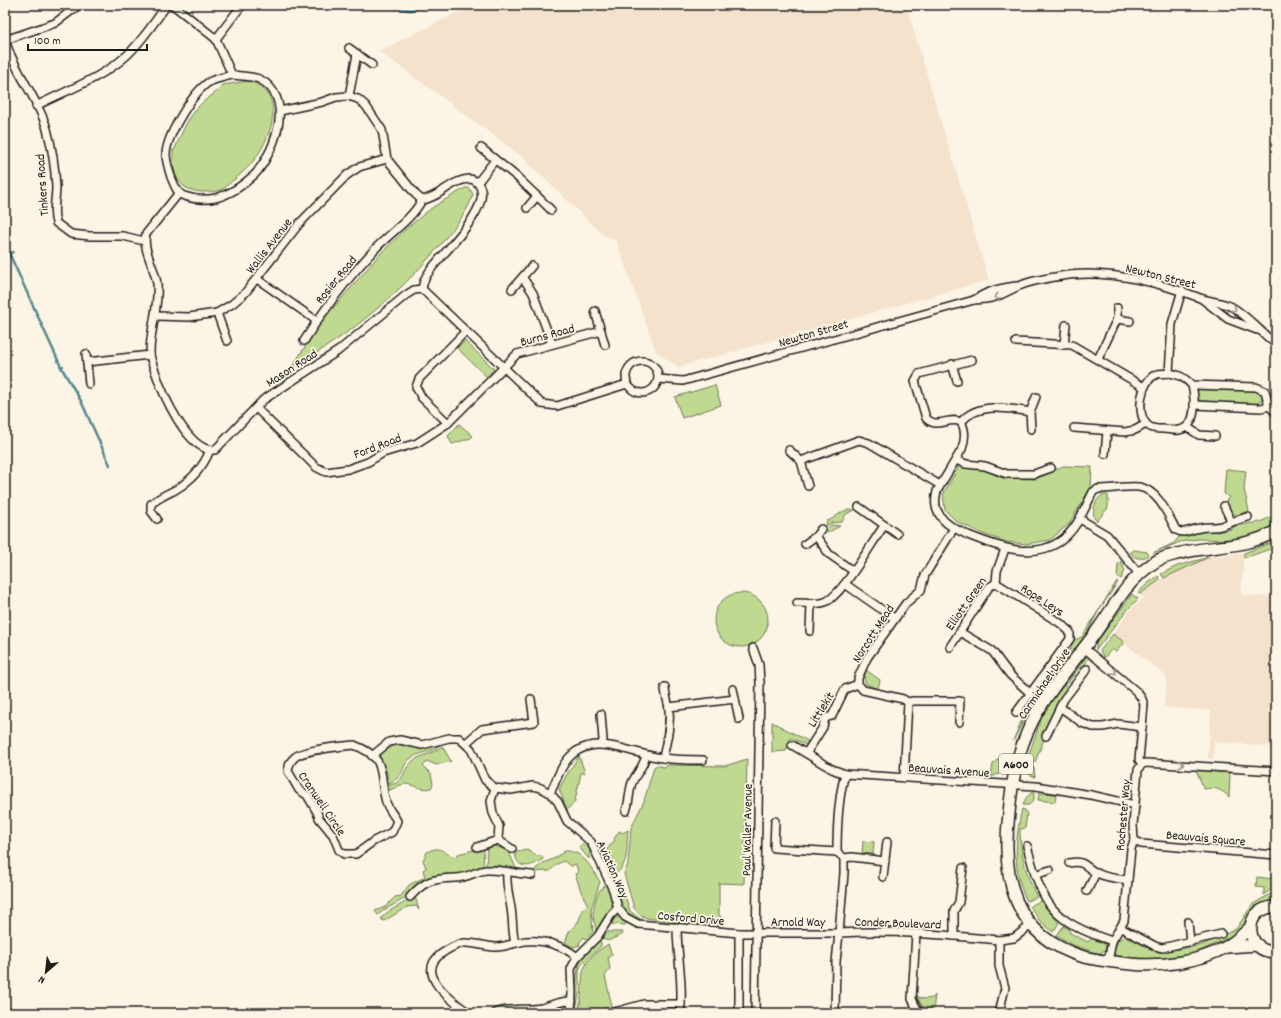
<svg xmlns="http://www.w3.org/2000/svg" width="1281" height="1018" font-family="Dekko,sans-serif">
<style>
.built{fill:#f4e2cd}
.green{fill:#c0d990;stroke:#6e7a56}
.water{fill:#7dced9;stroke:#56878d}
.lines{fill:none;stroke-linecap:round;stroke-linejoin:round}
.stream{stroke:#56878d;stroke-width:2.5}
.street-casing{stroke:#1c1c1c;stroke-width:10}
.primary-casing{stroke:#1c1c1c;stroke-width:14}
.street{stroke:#fcf5e5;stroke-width:7}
.primary{stroke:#fcf5e5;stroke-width:11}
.oneway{stroke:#97938b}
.labels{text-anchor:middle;stroke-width:3.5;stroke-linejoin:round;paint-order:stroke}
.shield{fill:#fcf5e5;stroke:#5f5d58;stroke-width:1}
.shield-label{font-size:12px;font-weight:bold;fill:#1c1c1c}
.street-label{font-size:13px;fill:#1c1c1c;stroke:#fcf5e5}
</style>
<rect width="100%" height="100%" fill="#fcf5e5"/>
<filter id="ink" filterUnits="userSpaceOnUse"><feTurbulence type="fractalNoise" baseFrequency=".025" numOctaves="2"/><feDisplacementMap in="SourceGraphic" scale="8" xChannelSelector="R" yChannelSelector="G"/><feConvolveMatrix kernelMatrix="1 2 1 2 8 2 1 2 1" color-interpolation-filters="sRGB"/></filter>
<g filter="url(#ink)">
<g class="built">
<path d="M473,5H906L989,280L679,367L656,352L616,240L602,234L520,155L379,51Z"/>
<path d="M1244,553L1241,595L1276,597V747L1214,742L1213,759L1208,758L1211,711L1164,707L1167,677L1113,634L1131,609L1144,598L1140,594L1160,580L1209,557Z"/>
</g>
<g class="green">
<path d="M249,81C290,94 270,143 249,166C242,174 232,181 224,188C221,191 211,192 207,192C178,193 172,175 173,150L175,149C182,131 189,115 203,102C209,97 218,92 222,85Z"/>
<path d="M465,188H469L473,194C469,209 458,223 448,235C405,290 351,335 291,368L322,321L380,254L408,227L433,207Z"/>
<path d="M465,341L494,369L487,377L457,348Z"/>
<path d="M715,385L721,405L682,418L675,397Z"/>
<path d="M1200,388L1257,389L1262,393L1263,397L1258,404L1203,403L1196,397L1197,392Z"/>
<path d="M459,424L473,436L471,438L452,444L448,436Z"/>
<path d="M959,466L981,468L1002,478L1036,479L1063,466L1092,467L1091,487L1069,524L1050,540L1026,544L1007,542L983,534L956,521L945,510L943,494Z"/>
<path d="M1226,469L1246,471L1244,489L1249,511L1237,515L1232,513L1226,501L1229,497L1224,494Z"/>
<path d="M1102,495H1108V508L1097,521L1094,518C1092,510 1095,500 1102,495Z"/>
<path d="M847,510H855L846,514L842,522L831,523L826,526L827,521C836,518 839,512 847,510Z"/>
<path d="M1276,515V527L1258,535L1234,540L1198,539L1180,542L1153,553L1174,543L1179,537L1202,531L1213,530L1217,532L1232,529L1234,526L1260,522Z"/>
<path d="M831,525L840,526L827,533L824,532Z"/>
<path d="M1276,541V547L1244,558V553Z"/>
<path d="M1134,550L1147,552L1149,555C1142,559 1136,560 1130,553Z"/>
<path d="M1209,557L1164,578L1161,574L1177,566Z"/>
<path d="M1121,561L1125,571L1121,579L1117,576L1118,564Z"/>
<path d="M1158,576L1160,580L1140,594L1138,593L1147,584Z"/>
<path d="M1117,581L1118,582L1099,610L1084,639L1027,714L1013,741L1022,719L1021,711L1023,707L1027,709L1033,700L1031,697L1033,694L1036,696L1040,691L1037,688L1039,686H1043L1052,674L1051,667L1056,661H1060L1071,649L1070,646L1074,640L1082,637Z"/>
<circle cx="741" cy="620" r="27"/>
<path d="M1132,594L1138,599L1129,608L1096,650V643Z"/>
<path d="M1113,634L1124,642L1116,652L1112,649L1104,658L1100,651Z"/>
<path d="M1086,657H1090L1082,668H1079L1066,685V689L1046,726L1043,742L1035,762L1027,760L1041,719L1048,706Z"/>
<path d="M866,670L880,680L878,689L866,684L864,677Z"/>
<path d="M772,722L808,741L806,745L791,738L786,751L772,752Z"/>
<path d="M397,743L409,746L426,748L440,745C431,753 420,752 411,758C400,767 406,776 389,783C388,779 387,774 386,770C384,762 373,756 384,748C392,751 392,745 397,743Z"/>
<path d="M442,746L451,761L436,765L427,761L423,766L431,774L433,784L431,788C422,791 414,784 405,784C398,785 396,788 390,790L387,789L386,786C407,783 401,770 413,761C422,754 432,755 442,746Z"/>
<path d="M579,756L585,773H581L575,801L567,810L559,789L566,776Z"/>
<path d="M999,758L1006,760L999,774L991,777L993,764Z"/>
<path d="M747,759L744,884L719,883V915L724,920L723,925H695L647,918L640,915L634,908L624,874L628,864L631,828L644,801L654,767L657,765L664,767L669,765L725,766Z"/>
<path d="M1025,765L1034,768L1035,777L1029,774Z"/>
<path d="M1196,770L1230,773L1229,797C1221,789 1215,787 1204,789Z"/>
<path d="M1031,793H1034V800L1029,805H1023L1026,798Z"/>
<path d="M1039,793L1056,794L1055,802L1038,800Z"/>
<path d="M1022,809L1025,810L1027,814L1025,828L1020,829C1020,852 1026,875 1037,897L1027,901C1012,873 1015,839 1022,809Z"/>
<path d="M628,830C626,846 630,865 615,874L603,854L615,840L614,839L619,831L623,833Z"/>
<path d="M863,841L874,842L873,854L862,853Z"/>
<path d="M583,843L590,849L589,859L579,847Z"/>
<path d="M493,846L508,850L516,868L515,870L499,865L486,866L487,849Z"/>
<path d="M481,848L484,849L483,867L455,876L447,874L428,879L402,900L384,910L378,915L375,911L385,907L395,897L401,896L409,885L425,877L423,870L426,868L423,860L427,852C442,844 443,854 455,857L458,854Z"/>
<path d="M527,850L537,856H542L543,859C533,866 518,872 515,854L517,852Z"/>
<path d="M565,851C583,850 592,869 600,882L591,909L593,932L586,939L584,937L579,943L580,945L573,947L565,943L569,931C577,925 580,920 582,910L588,905L582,894L575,874L578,873L576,864L570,866L564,861L557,864L550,871L532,872L543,863L553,859Z"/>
<path d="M1275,860L1276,886L1264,895V888L1256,887L1257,877L1273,879Z"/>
<path d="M612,882L621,884L630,911L643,921C632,918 622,911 618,899C616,892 617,887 612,882Z"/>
<path d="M608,884L612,906L596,933C596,927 594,922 593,917C593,907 597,887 608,884Z"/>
<path d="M1276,891V898L1261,906L1250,915L1245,925L1231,937L1193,954L1163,962L1120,958L1115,955L1114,951L1118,940L1125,936L1131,940L1132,937L1144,943L1145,946L1156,952H1160L1202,945L1236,929L1253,904Z"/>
<path d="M410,898L416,899L419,910L416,906L407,907L384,921L381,919C386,910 402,906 410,898Z"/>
<path d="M1040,901L1059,923L1053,932L1039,920L1030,906Z"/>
<path d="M615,917H620L626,923L625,925L611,924Z"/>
<path d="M1064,926L1069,929L1070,933L1088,942L1092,938L1105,944L1106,949L1099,954L1073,945L1056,935Z"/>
<path d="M608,932H622L623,934L608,941L601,938Z"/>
<path d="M599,940L601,942V946L581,965L579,971V994L576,1010L574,1008C577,992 575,974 581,958C583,952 595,945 599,940Z"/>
<path d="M608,944L612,955L608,957L610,969L605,976L612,1006L600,1009H579C587,974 572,968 608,944Z"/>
<path d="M917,995C920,1000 927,999 933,998L935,995L933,1011L921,1005Z"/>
</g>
<path class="water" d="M385,5H431L410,11Z"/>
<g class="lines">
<g class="stream">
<path d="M5,242L9,253"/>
<path d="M13,252L9,253L61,367"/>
<path d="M63,366L61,367L81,401L110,465"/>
</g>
<g class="street-casing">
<g id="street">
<path d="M173,5L216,39L232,75"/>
<path d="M216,39L242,5"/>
<path d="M5,40C14,71 38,98 47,129C52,147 55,168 56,187C56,201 52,209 56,223L71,234L90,236H123L144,241"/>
<path d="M5,40L55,23L79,5"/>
<path d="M349,48L372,65"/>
<path d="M232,75C240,76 252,76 259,79C295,97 276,148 257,172C254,176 249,179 246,182C227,197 208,204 184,196C177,194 174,184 171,177C169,170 166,162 166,154C167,135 193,92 209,82C215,79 225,77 232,75Z"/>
<path d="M349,96L357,54"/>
<path d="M36,106C65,91 100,79 125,57C141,43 154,22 167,5"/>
<path d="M280,111L322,102L336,97L348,96L358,99L366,106L382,130L387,159L416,195L422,200C439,198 451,180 469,179C473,179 477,182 479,185C494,207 440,255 429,272C425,277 423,282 422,289"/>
<path d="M481,148L517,177L537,196L527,208"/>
<path d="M478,182L495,160"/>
<path d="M179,193L146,234C142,250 155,267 157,284C159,308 150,329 150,353C150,359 153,365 155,371C162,392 187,452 215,450L263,400L338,351L406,295L414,290L422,289L542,404L557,406L627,384"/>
<path d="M537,196L551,210"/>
<path d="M523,278L533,293L552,344"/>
<path d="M257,279L317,321C335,295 354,271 375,249C390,233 411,220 422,200"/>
<path d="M512,289L532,266"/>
<path d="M1182,290L1172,324L1169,373C1165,374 1160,373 1157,374C1141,380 1136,411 1146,424C1151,429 1157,429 1163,429C1168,429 1174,431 1179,430C1198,427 1195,399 1192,385"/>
<path d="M1202,299L1228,319L1257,330"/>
<path d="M974,300C988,291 1000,288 1016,286"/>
<path d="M595,311L605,345"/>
<path d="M217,313L227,341"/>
<path d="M156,316L189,317L217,313L232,304L245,293L299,224L347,175L359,167L387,159"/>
<path d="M1117,319L1130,321"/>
<path d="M304,341L317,321"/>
<path d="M1016,342L1072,345L1144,387"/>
<path d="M1064,345L1066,325"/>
<path d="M86,354L89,384"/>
<path d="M1098,359L1117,319V308"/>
<path d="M972,360L919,374L915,381L926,418C936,430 949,416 961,422C966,430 965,440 962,449L937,491C935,499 934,507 939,514C945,525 958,530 968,535C995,546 1032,560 1059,542C1076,531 1084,510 1093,492L1098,489C1111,489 1126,486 1139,487C1158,490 1168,515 1176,530C1185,535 1190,529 1200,528C1207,526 1215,528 1221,526C1231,523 1238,519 1248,517"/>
<circle cx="642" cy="377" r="16"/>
<path d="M87,362L150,355"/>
<path d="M952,364L957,381"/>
<path d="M1169,373C1179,374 1185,378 1192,385L1256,387L1265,391L1269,406L1276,413"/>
<path d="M658,379L683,381L974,300C998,299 999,295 1019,286C1030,281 1043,279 1055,277C1103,268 1155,281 1200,298C1211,302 1222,302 1232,307C1248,316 1261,333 1276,344"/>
<path d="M1194,405L1261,408L1269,406"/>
<path d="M256,408L316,467L326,472L348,469L368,462L383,453L417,443L448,423L517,354L601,331"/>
<path d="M961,422C978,402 1007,408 1030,412"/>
<path d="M448,423L422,398L416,387L419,379L465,332"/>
<path d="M1187,427L1199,435L1215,436"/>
<path d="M1074,428L1125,432L1135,430L1146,424"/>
<path d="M1031,429L1030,412L1036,397"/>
<path d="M789,450L801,461L808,486"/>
<path d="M1105,454L1107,431"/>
<path d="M956,460L966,464L985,466L1007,474H1034L1051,468"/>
<path d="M801,461L859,440L869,443L940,485"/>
<path d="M1224,506L1231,521"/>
<path d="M859,507L897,534"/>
<path d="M157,519L151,511V504C158,498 167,494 175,490C192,480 203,468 210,450"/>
<path d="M1080,519L1107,535L1139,574"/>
<path d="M816,536L829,554L853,571"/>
<path d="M805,544L816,536L821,529"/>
<path d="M996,583L1060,623L1070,632V639L1016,713"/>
<path d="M845,584L894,618"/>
<path d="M797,603C806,603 817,605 825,602C842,596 872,542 884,526"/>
<path d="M810,631L811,604"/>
<path d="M960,632L992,651L1010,675L1030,693"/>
<path d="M950,647L989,587L996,583L997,571L1005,549"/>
<path d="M753,648L759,665L760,683L755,1013"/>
<path d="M1084,648L1137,692L1142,699L1144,705L1139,760L1142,764L1138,770L1133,825L1134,840L1131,849L1124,921L1112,941L1108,962"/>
<path d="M733,689L739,719"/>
<path d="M908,702L913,701H960L959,722"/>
<path d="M669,707L735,699"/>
<path d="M1060,707L1082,723L1093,727H1103L1118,724L1142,727"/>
<path d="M601,714L603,740L602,744"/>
<path d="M1046,736L1064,699L1087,669"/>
<path d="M466,743L482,729L534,722L531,699"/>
<path d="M354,745C389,758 378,774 386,802C388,809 394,815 397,821L392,832L374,841L356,854H344L339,850L333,835L319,818L317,812L307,795L299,790L288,771C289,765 290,761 295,757C303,750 343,746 354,745Z"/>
<path d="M792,745L832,769L845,774L1036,786L1091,795L1135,805"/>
<path d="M807,752L823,727L825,718L832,716L845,689L858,684"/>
<path d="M372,756L389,742L400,740L422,745L449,738H459L471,749L485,780L495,788L511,790L533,786L541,788L550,793L558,802L567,821L591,842L613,890L618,908L625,917L638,924L739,933H839L844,873V858L837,852C837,827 838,798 845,774"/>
<path d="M663,758C666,742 671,726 669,709C668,701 665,695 665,687"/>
<path d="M1142,764L1146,763L1276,771"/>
<path d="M904,778L908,702L903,699L863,690L858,684V678L867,658L906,603L921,590L925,575L954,528"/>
<path d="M495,788L491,801L493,813L499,826L498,840"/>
<path d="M550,793C556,782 559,770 567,760C592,729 632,755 663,758C676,760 689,760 703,760"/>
<path d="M626,811C629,803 629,795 631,786C634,774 643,770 646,755"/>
<path d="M775,821L774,848L837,852"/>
<path d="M1134,840L1141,844L1276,855"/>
<path d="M1027,846C1043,906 1051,921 1112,941"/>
<path d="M477,847L498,840L512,849"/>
<path d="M844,858L852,857L885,861"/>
<path d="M1069,863C1086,860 1084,867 1097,873C1106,878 1118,879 1128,880"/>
<path d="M507,873C506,886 509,895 511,908C513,920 512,931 515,943"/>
<path d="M1035,875L1050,870"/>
<path d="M883,877L887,842"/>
<path d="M1087,891L1096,873"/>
<path d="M410,897C426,879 434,879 456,878C467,878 476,871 486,870C500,869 518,874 532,875"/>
<path d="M1188,922L1190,942"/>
<path d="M677,927C677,956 684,985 680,1013"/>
<path d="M1121,928L1155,946L1162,948L1221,934"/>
<path d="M916,933L912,999L917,1009L922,1013"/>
<path d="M954,936V911L959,902L963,868"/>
<path d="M469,1013C452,1001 414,974 441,954C448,949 456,945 463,943C474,942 486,947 496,947C506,947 516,942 526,941C543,939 564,946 577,957"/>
<path d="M495,1013C510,1007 525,1011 541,1008C554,1005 557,1001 572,1001"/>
<path d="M571,1013L572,993L571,969L577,957L598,936L611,915L618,908"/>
<path d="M611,1013L644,1004H681"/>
<path d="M739,1013V933"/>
<path d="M835,1013L836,962L839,933C893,930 946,935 999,940L1014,938L1031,925"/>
<path d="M999,1013L1005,988L999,966V940"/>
</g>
</g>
<g class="primary-casing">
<g id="primary">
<path d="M1276,907C1239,907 1246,956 1276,951"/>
<path d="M1251,927C1243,934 1235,942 1226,947C1200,962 1161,967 1131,964C1115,962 1100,961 1084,957C1013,936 1001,879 1009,813C1012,781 1017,752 1032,722C1047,692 1072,664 1093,636C1113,609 1124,584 1152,564C1159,558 1169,556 1177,554C1210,545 1246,549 1276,531"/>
<path d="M1226,947L1258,945"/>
</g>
</g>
<use href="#street" class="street"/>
<use href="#primary" class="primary"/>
</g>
<defs><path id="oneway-chevron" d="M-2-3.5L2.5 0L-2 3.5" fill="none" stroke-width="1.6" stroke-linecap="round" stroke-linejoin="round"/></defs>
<g class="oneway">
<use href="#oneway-chevron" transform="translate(997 297) rotate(162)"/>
<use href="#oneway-chevron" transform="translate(1234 309) rotate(32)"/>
<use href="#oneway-chevron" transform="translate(1114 672) rotate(40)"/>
<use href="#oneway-chevron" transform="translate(1181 764) rotate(4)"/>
</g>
</g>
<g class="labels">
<rect class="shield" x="999" y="754" width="34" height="20" rx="3"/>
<g class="shield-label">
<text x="1016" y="768">A600</text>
</g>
<g class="street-label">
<text transform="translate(41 185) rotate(-94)" y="5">Tinkers Road</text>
<text transform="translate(268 245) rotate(-52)" y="5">Wallis Avenue</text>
<text transform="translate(1161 275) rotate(14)" y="5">Newton Street</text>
<text transform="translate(335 279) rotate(-51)" y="5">Rosier Road</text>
<text transform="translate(813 332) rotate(-16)" y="5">Newton Street</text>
<text transform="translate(547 334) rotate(-15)" y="5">Burns Road</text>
<text transform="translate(291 367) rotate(-33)" y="5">Mason Road</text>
<text transform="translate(377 445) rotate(-21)" y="5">Ford Road</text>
<text transform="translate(1043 599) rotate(33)" y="5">Rope Leys</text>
<text transform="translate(965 603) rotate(-55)" y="5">Elliott Green</text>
<text transform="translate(872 633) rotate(-57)" y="5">Norcott Mead</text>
<text transform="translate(1043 683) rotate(-56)" y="5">Carmichael Drive</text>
<text transform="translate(820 709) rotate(-58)" y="5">Littlekit</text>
<text transform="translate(949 769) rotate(4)" y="5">Beauvais Avenue</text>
<text transform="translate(323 803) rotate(56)" y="5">Cranwell Circle</text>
<text transform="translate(1122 815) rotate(-85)" y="5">Rochester Way</text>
<text transform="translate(746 830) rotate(-89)" y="5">Paul Waller Avenue</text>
<text transform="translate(1206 837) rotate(5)" y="5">Beauvais Square</text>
<text transform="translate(614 869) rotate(66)" y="5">Aviation Way</text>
<text transform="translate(691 917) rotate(5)" y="5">Cosford Drive</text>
<text x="798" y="926">Arnold Way</text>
<text transform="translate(898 922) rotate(2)" y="5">Conder Boulevard</text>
</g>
</g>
<rect width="1281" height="1018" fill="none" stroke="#fcf5e5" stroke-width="20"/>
<rect x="10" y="10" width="1261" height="998" fill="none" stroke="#1c1c1c" stroke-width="1.5" filter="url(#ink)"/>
<g transform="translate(46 972) rotate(208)" stroke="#fcf5e5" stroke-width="3" paint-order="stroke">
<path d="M0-3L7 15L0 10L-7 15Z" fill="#1c1c1c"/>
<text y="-6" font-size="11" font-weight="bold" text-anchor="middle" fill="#1c1c1c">N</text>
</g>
<path d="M28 44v6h119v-6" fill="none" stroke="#1c1c1c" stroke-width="2"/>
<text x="34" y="44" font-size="12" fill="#1c1c1c" stroke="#fcf5e5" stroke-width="3" paint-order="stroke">100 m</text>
</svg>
